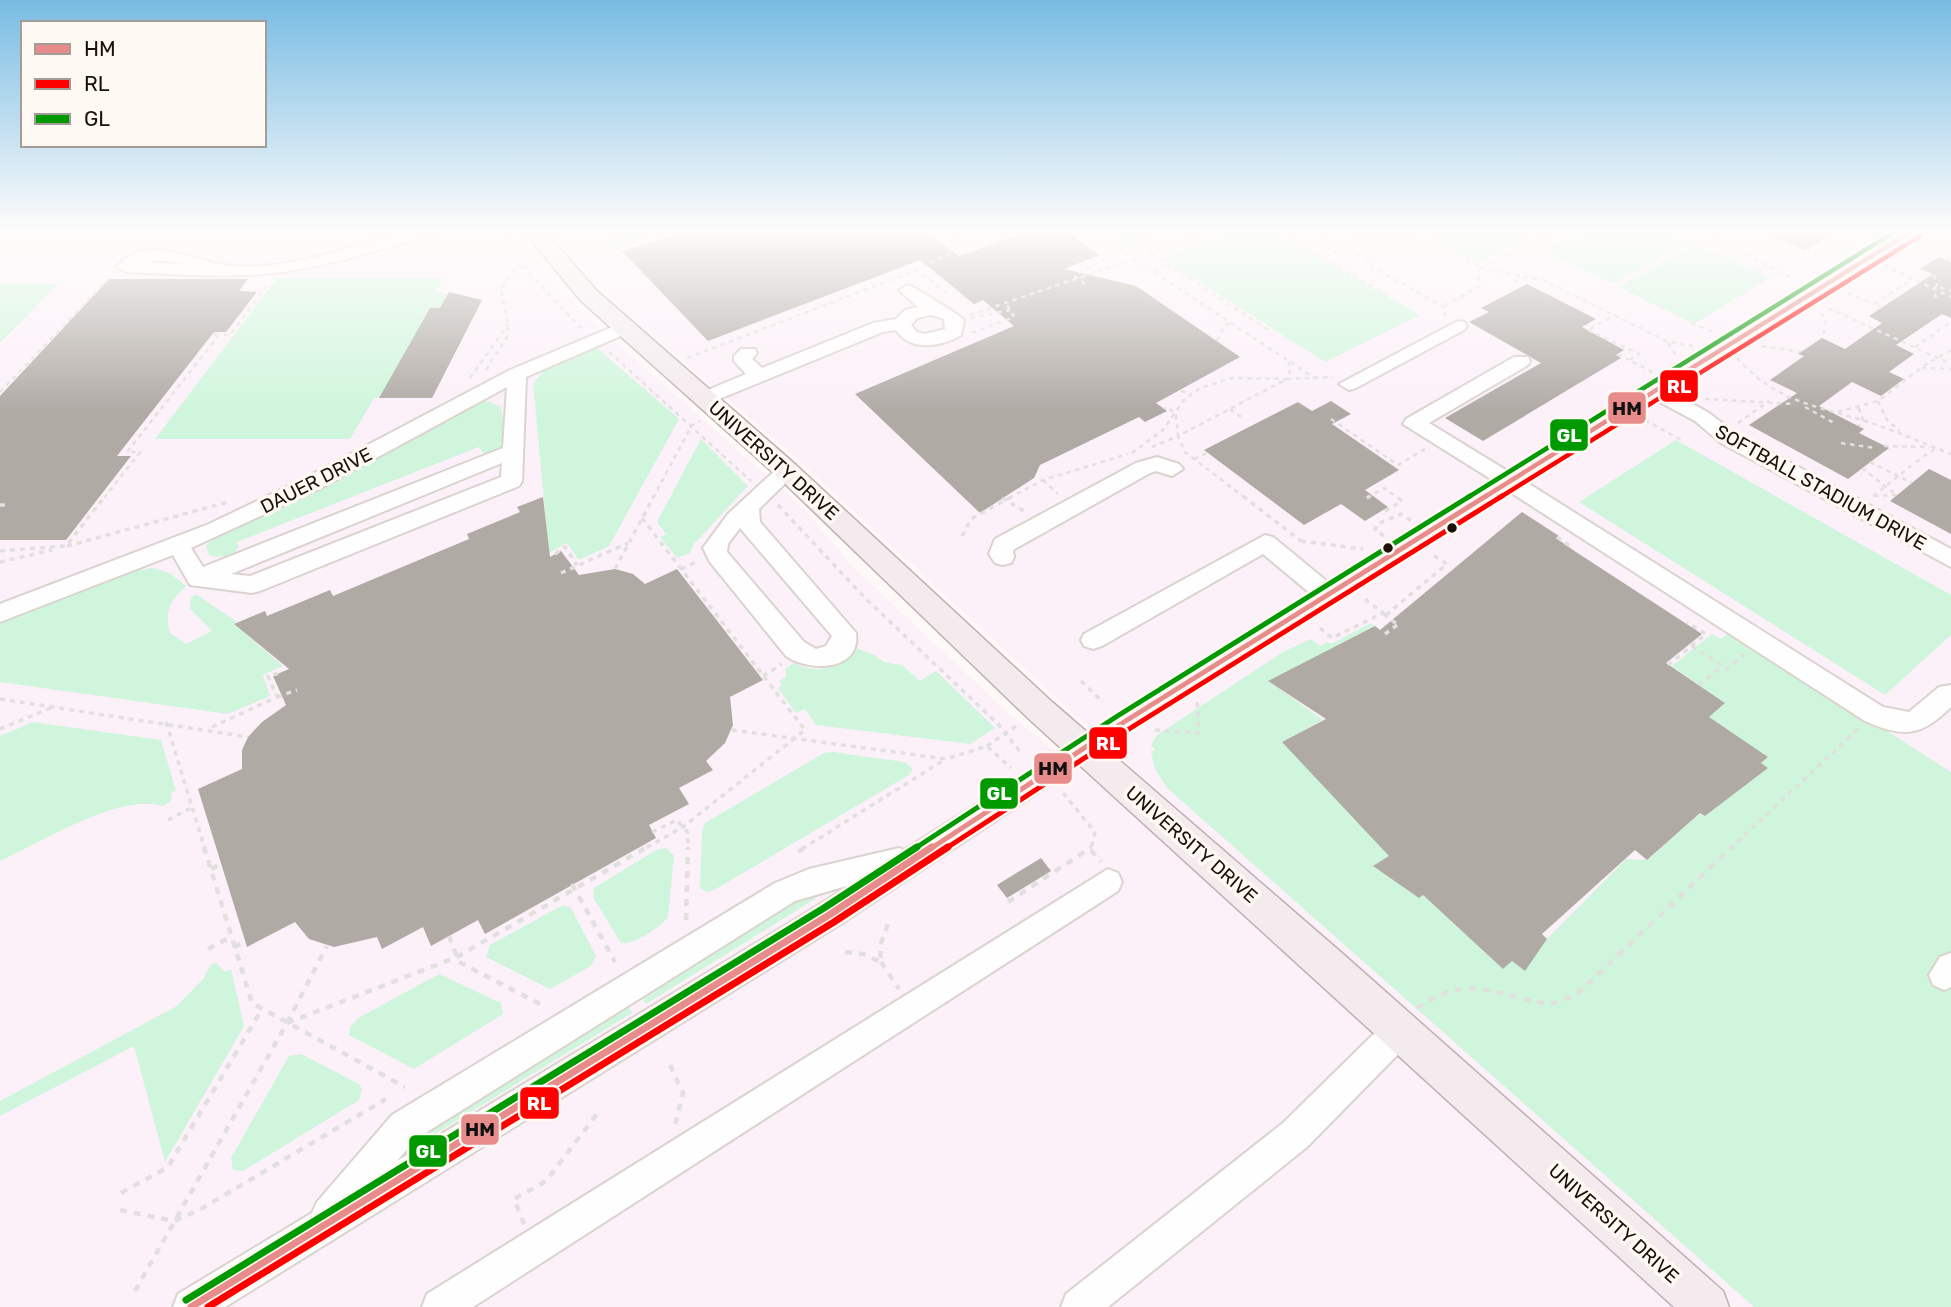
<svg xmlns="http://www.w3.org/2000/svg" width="1951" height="1307" font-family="Rubik,sans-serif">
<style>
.education{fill:#fcf0f9}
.green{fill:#cff6dc}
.building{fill:#b0aaa5}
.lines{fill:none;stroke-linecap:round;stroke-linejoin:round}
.minor-casing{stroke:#dad3ce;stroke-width:4}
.major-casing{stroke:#c0afb2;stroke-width:3}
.path-far2{stroke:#e2e0df;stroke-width:2.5;stroke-dasharray:4.5 4.5;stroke-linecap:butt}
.path-far1{stroke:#e2e0df;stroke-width:3.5;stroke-dasharray:5 5;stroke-linecap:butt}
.path{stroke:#e2e0df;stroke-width:4.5;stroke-dasharray:7 7;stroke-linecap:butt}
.minor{fill:#fffefe;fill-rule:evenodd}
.major{fill:#f4ebee;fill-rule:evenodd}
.bus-1-far2-casing{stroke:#fff9f4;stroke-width:9}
.bus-1-far1-casing{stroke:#fff9f4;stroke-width:10}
.bus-1-casing{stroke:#fff9f4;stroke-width:12}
.bus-2-far2-casing{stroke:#fff9f4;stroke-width:9}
.bus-2-far1-casing{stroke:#fff9f4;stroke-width:10}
.bus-2-casing{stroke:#fff9f4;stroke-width:12}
.bus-3-far2-casing{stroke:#fff9f4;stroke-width:9}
.bus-3-far1-casing{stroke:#fff9f4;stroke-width:10}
.bus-3-casing{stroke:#fff9f4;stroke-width:12}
.bus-1-far2{stroke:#e88b8b;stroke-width:4.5}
.bus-1-far1{stroke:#e88b8b;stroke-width:5}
.bus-1{stroke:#e88b8b;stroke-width:7}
.bus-2-far2{stroke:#f00;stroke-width:4.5}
.bus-2-far1{stroke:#f00;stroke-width:5}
.bus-2{stroke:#f00;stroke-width:7}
.bus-3-far2{stroke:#090;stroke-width:4.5}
.bus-3-far1{stroke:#090;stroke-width:5}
.bus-3{stroke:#090;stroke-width:7}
.bus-dot{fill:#1b1109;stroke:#fff9f4;stroke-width:2.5}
.labels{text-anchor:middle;stroke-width:7;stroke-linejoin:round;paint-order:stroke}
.street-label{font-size:19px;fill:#1b1109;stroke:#fff9f4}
.line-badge{stroke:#fff9f4;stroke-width:2.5}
.badge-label{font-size:19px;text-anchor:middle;font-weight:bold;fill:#fff}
.pale-badge-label{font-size:19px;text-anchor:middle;font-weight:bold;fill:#111}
</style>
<rect width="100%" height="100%" fill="#fcf9f7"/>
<g class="education">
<path d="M0,229H514L535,260L579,309L806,511L853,567L1007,712L1139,818L1674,1307H0Z"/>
<path d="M548,229H1951V1307H1735L1147,781L792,454L622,309Z"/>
</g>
<g class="green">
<path d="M603,229H675L620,246Z"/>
<path d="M1102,229H1171L1127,246Z"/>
<path d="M1235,229H1270L1420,315L1325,362L1163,259Z"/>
<path d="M1412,229H1545L1480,261L1470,260Z"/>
<path d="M1585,229H1662L1690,241L1613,284L1544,250Z"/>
<path d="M1695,244L1770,278L1694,324L1619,287Z"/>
<path d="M277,278H443L436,292L482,300L432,398H374L350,439H155Z"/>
<path d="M0,283L58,284L0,343Z"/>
<path d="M597,348L679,419L609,546L579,560L567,543L549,553L533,384L546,368Z"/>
<path d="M488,401L501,407L506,440L500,449L485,456L479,447L237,542L239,547C234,556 219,559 209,555L206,545L218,536L297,499L472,405Z"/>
<path d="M701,439L748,486L694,544L690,553L677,558L660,537L666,534L657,522Z"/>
<path d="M1676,440L1951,595V635L1885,695L1579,502Z"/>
<path d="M153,568L170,573L186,586C170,601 164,611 170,633L186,644L212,631L190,609L191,598L196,594L237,622L234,624L283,666L263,675L270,696L228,714L0,682V621L127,572Z"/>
<path d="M1371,623L1375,626L1269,681L1323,720L1283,742L1392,846L1419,898L1423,895L1503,969L1512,961L1525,971L1547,939L1626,859L1648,860L1700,813L1705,816L1767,768L1761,763L1767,757L1709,717L1725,703L1672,666L1712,634L1721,639L1731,631L1951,772V1307H1754L1167,788L1155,769L1151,752L1155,750L1151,745L1157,735L1283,652L1311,639L1320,646L1328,642L1331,644Z"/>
<path d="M856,648L874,655L884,662L902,665L920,681L936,671L995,728L970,744L816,725L805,709L796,713L778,688L782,685L779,681L786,677V668L794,663C816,674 843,670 856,648Z"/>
<path d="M33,722L161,740L176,791L172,792L171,801L163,806C120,793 41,842 0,861V736Z"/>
<path d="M833,752L905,762L913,769L909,775L716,889L707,892L700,888L702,831L705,823L824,753Z"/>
<path d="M666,848L674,856L668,917C659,928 635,945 621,943L593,897L594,888L656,850Z"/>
<path d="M812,888L820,892L815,899L646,1004L640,994Z"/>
<path d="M563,905L571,908L596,956L591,966L550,989L486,957L490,945Z"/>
<path d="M216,963L225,972L231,969L244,1026L165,1162L134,1046L0,1116V1101L177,1006L203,979L211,964Z"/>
<path d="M439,974L501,1003L503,1014L414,1069L349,1035L350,1027L358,1018Z"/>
<path d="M627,1002L632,1013L430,1137L423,1135L422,1131Z"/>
<path d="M301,1054L359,1084L362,1089L359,1100L243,1171L233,1170L231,1158L289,1056Z"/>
</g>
<g class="building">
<path d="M696,229H923L959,256L1035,229H1062L1100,255L1064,269L1136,286L1240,357L1156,403L1167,411L1145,422L1139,417L1040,465L1034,478L980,513L855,394L1014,326L983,300L974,304L920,260L708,341L622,251Z"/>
<path d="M1756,229H1841L1805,250Z"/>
<path d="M1939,257L1951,262V318L1942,314L1896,345L1914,354L1889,372L1904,379L1881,396L1852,382L1819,406L1864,429L1859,433L1889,448L1848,479L1749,425L1797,393L1770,380L1804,356L1798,354L1822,338L1845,349L1882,323L1869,316L1933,274L1920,269Z"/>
<path d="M109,279H248L239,291L257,292L226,332H214L117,456H131L66,540H0V396Z"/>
<path d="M1527,284L1596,319L1582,327L1624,350L1616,355L1621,358L1483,441L1445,418L1541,363L1469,322L1489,312L1481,308Z"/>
<path d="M449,292L482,300L432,398H379L430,308H440Z"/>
<path d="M1331,401L1351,414L1332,424L1399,470L1365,490L1388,507L1365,521L1341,504L1304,525L1204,450L1298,402L1312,411Z"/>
<path d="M1929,469L1951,480V534L1890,501Z"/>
<path d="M543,497L550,557L561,551L579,575L615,569L633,574L645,584L677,569L763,680L730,697L733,725L725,743L706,761L713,770L679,788L689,804L649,825L656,838L485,934L478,920L431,946L423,927L382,949L377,937L334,947L309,939L295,922L247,947L198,789L242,769V750L248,737L262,722L286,705L273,676L289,669L234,624L265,611L267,616L330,590L333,596L469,539L467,534L520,512L517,507Z"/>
<path d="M1522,512L1559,536L1556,538L1576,552L1702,634L1666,663L1725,703L1709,717L1768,757L1761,763L1768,768L1705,816L1700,813L1647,860L1635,850L1542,934L1547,939L1525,971L1512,961L1503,969L1423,895L1419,898L1373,866L1389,856L1282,742L1326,719L1268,681L1375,626L1380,630Z"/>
<path d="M1041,858L1051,871L1007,898L997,885Z"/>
</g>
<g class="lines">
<g class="minor-casing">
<g id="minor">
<path d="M414,229H440L438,233C386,247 335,265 282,272C230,279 178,274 126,272L117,267C145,233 191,260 224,265C280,274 361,244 414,229ZM161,260L185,264L148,263Z"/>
<path d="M1904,229H1923L1670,391L1709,413L1735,433L1951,549V567L1721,443L1695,421L1656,400L1526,482L1883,707L1909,712L1939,687L1951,685V707C1921,737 1903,738 1865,721L1510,492L1133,729L839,925L225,1307H173L178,1294L312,1213L317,1202L392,1115L775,883L809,869L899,848L904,850L1311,594L1263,554L1102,646L1093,649L1084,646L1081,640L1084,634L1265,535L1273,537L1329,583L1494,481L1403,424L1406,419L1514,357H1528L1530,361L1528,365L1429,423L1509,472ZM850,885L819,905L397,1161L416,1139L795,901Z"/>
<path d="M908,285C913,286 961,316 964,320L961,335C941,347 910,352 896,330L883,332L712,402L705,404L695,398L698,394L746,374L734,361V356L741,349H755L757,353L752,359L762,368L873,323L896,319L905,310L918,307L899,290ZM931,315L944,319L945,329L925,334L917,332L911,325L917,318Z"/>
<path d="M1458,321L1464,322L1467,326L1464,330L1356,388L1349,390L1339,384Z"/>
<path d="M624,322L630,324L633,328L630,332L526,377L522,481L519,486L260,591L252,593L190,585L173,555L0,622V604L209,524L305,478L510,370ZM507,387L503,448L203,567L191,548L321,488ZM502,463L501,477L250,576L231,574Z"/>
<path d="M1157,457L1179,464L1183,469L1172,476L1156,471L1150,473L1013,550L1014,557L1011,563L1003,565L995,563L989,554L995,539L1136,463Z"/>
<path d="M787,464L798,471L759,509L760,522L856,633C861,672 809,672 786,656L710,562L703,548L728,514L780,466ZM740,528L832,636L826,646L816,649L804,642L727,552L728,544Z"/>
<path d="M1108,869L1118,873L1122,882L1118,891L473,1307H422L427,1294Z"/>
<path d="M1951,953V987L1944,990L1933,985L1929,975L1940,957Z"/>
<path d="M1400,1014L1411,1019L1416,1030L1411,1041L1307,1147L1108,1307H1061L1066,1294L1283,1123L1389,1019Z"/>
</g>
</g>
<g class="major-casing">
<path id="major" d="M522,229H543L597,291L796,465L1051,701L1343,954L1723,1291L1729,1307H1674L1029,719L778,477L581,301Z"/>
</g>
<g class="path-far2">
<path d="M498,229L530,274L582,329"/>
<path d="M1211,229L1134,259L1316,379"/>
<path d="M1302,229L1418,242L1372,262L1319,234"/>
<path d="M1367,229L1372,267L1444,307L1445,316"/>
<path d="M1393,229L1418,242L1435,243L1481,267L1478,272L1480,286L1444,306"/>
<path d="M1699,229L1793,279"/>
<path d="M1848,229L1865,236"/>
<path d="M1838,230L1845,229"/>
<path d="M1287,237L1322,258L1346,248"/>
<path d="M1810,247L1809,250L1828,258"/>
<path d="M0,248L123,247"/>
<path d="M1498,252L1508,257"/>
<path d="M1151,254L1272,332"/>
<path d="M1322,258L1386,294"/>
<path d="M1749,258L1753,232L1758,230"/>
<path d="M1947,260L1951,254"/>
<path d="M1884,265L1951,297"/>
<path d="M1483,267L1565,229"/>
<path d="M1480,268L1546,281L1666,341L1693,346"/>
<path d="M1153,271L1168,265"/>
<path d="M1758,272L1766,267"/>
<path d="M1934,275L1937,286"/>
<path d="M1514,282L1525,278"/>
<path d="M1085,284L1074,276L1121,250L1133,259"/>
<path d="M947,293L916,269L948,255L955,232"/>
<path d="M1848,293L1874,304"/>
<path d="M1936,298L1933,289L1937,286L1951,291"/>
<path d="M1828,308L1951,364"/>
<path d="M1882,308L1874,304L1912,279"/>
<path d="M1821,313L1826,319L1823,338"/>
<path d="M970,315L1134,259"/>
<path d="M971,318L1010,310"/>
<path d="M1691,323L1715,333"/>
<path d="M1590,329L1615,315"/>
<path d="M1588,330L1639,354L1629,360L1654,373"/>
<path d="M217,332L215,335H219"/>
<path d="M972,333L1014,317L1006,303"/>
<path d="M1217,341L1224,326L1231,323"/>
<path d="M1668,343L1677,356"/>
<path d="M1762,346L1801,352"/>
<path d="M1915,347L1951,322"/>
<path d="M609,352L751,481"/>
<path d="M1618,354L1629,360"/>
<path d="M687,358L917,270"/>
<path d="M1737,358C1775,401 1813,405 1865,421C1894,430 1922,443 1951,454"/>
<path d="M1922,368L1951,369"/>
<path d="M486,370L507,337L508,322L501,290L511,273L523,265"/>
<path d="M470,378L508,324"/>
<path d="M1181,391L1191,394"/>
<path d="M0,392L112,275"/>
<path d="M1705,399L1795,404"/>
<path d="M1878,401L1887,420L1900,431"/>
<path d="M1805,407L1834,423"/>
<path d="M1859,408L1863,420L1859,426"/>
<path d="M1230,409L1244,419"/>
<path d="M1838,412L1878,401L1925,365L1951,350"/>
<path d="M1331,419L1398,465L1425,449"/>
<path d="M1645,420L1683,441"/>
<path d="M1738,423L1769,401"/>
<path d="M1841,443L1875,448"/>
<path d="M1884,446L1930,447"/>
<path d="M1152,447L1178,436L1176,414L1167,407L1164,409"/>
<path d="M1132,453L1163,430L1184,400L1200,388L1232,378L1287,379L1291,368L1288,362"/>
<path d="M1194,459L1207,453"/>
<path d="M1870,462L1912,483"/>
<path d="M1916,462L1936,448"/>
<path d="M1862,468L1895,494"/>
<path d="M1043,480L1058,494"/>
<path d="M1873,496L1911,466"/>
<path d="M1874,496L1897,495"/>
<path d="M104,498L140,452H127L219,335H230L268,284"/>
<path d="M653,498L692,425L700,421"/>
<path d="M1009,498L1043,480L1128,454"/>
<path d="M1245,498L1185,452L1178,436L1287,379L1333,377"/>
<path d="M1367,498L1384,488L1398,498"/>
</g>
<g class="path-far1">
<path d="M1243,496L1301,541"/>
<path d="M1002,498L1024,511"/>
<path d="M1367,498L1370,496"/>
<path d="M0,505H10"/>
<path d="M778,505L865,598L999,725L1022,754"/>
<path d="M1385,511L1402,501L1396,496"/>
<path d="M642,518L805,730L683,827L644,849"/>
<path d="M962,536L971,519L1013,496"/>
<path d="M1384,536L1375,530L1377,524L1401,514L1411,521"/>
<path d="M1557,537L1570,546L1573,544"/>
<path d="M1301,541L1363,549"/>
<path d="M67,546L228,502"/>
<path d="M0,551L66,546L105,496"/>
<path d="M555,554L565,547L577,565"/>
<path d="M0,562L52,550"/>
<path d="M615,569L654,496"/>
<path d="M681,569L698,561"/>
<path d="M561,573L628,543"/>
<path d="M1384,614L1399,626"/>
<path d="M1386,615L1447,564L1433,555"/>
<path d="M1320,628L1332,638L1383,613L1365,599"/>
<path d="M1385,634L1397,625"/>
<path d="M1692,646L1727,669L1744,655"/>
<path d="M1668,665L1706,634L1687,622"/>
<path d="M763,676L782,664"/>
<path d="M1081,681L1103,702"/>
<path d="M1699,685L1722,666"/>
<path d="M277,697L297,690"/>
<path d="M0,699L248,737"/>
<path d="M166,722L205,849"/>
<path d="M212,727L277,697L268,676L280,673"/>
<path d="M0,729L53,707"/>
<path d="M732,730L946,759L987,746L1011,768"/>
<path d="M1155,730L1199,733L1197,702"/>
<path d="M987,746L1016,726"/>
<path d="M1063,793L1095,832L1091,849"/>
<path d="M168,820L191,808"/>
<path d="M652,832L677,820L688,833V849"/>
<path d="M802,849L944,760"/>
<path d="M1730,849L1860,727"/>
</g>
<g class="path">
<path d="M204,847L252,1003L405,1087"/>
<path d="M1091,850L1101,862"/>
<path d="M798,852L805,847"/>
<path d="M211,869L221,864"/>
<path d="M572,884L615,962"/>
<path d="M1008,902L1092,847"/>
<path d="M686,920L688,847"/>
<path d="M449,936L459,962L542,1005"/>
<path d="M234,947L244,942"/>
<path d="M208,949L231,937"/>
<path d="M845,952L863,954L881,962L880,946L888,924"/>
<path d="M881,962L899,989"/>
<path d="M1417,1008C1469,974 1487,992 1542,1003H1555L1577,994L1732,847"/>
<path d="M287,1023L457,957L647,847"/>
<path d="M670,1065L683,1093L674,1129"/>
<path d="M121,1193L168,1167L262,1009"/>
<path d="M120,1210L174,1221L201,1209L386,1099"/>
<path d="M524,1224L514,1199L546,1181L600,1110"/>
<path d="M135,1291L287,1023L327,946"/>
</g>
<use href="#minor" class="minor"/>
<use href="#major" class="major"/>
<g class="bus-1-far2-casing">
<path id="bus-1-far2" d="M1483,498L1915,229"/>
</g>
<g class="bus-1-far1-casing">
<path id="bus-1-far1" d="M930,849L1124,722L1486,496"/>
</g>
<g class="bus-1-casing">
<path id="bus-1" d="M191,1307L829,915L932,847"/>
</g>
<g class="bus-2-far2-casing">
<path id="bus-2-far2" d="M1499,498L1920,236"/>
</g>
<g class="bus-2-far1-casing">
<path id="bus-2-far1" d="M945,849L1129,729L1502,496"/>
</g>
<g class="bus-2-casing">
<path id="bus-2" d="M208,1307L834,922L948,847"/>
</g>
<g class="bus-3-far2-casing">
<path id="bus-3-far2" d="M1467,498L1899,229"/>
</g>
<g class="bus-3-far1-casing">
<path id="bus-3-far1" d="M914,849L1119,715L1470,496"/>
</g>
<g class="bus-3-casing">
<path id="bus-3" d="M186,1300L824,908L917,847"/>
</g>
<use href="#bus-1-far2" class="bus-1-far2"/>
<use href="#bus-1-far1" class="bus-1-far1"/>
<use href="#bus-1" class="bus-1"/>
<use href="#bus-2-far2" class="bus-2-far2"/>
<use href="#bus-2-far1" class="bus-2-far1"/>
<use href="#bus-2" class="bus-2"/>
<use href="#bus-3-far2" class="bus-3-far2"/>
<use href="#bus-3-far1" class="bus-3-far1"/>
<use href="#bus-3" class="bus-3"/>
</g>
<linearGradient id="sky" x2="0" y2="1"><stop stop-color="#78bce3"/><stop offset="0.56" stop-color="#fefcfb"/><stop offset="1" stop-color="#fefcfb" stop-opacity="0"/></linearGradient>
<rect width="1951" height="412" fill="url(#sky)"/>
<g class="bus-dot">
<circle cx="1452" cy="528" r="6"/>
<circle cx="1388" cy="548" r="6"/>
</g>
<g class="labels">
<g class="street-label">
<text transform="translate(774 460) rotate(42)" y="7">UNIVERSITY DRIVE</text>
<text transform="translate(316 480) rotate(-27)" y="7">DAUER DRIVE</text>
<text transform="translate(1821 487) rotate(29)" y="7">SOFTBALL STADIUM DRIVE</text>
<text transform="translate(1192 844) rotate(41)" y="7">UNIVERSITY DRIVE</text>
<text transform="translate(1614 1223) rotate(42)" y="7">UNIVERSITY DRIVE</text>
</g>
</g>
<g class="line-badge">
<rect x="1659" y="369" width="40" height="34" rx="7" fill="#f00"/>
<rect x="1607" y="391" width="40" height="34" rx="7" fill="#e88b8b"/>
<rect x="1549" y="418" width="40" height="34" rx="7" fill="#090"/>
<rect x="1088" y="726" width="40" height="34" rx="7" fill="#f00"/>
<rect x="1033" y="752" width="40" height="33" rx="7" fill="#e88b8b"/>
<rect x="979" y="777" width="40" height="33" rx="7" fill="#090"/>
<rect x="519" y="1086" width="41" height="34" rx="7" fill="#f00"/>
<rect x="460" y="1113" width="40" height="33" rx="7" fill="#e88b8b"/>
<rect x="408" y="1134" width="40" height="34" rx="7" fill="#090"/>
</g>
<g class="badge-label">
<text x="1679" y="393">RL</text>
<text x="1569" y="442">GL</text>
<text x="1108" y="750">RL</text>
<text x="999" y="800">GL</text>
<text x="539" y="1110">RL</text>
<text x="428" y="1158">GL</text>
</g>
<g class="pale-badge-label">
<text x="1627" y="415">HM</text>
<text x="1053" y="775">HM</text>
<text x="480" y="1136">HM</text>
</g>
<rect x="21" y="21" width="245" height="126" fill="#fff9f4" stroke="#a49c96" stroke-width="2"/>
<rect x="35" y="44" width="35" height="10" fill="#e88b8b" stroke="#a49c96" stroke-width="2"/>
<text x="84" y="56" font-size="21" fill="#1b1109">HM</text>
<rect x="35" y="79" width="35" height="10" fill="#ff0000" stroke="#a49c96" stroke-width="2"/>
<text x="84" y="91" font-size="21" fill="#1b1109">RL</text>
<rect x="35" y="114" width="35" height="10" fill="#009900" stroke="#a49c96" stroke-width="2"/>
<text x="84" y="126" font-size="21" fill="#1b1109">GL</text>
</svg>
